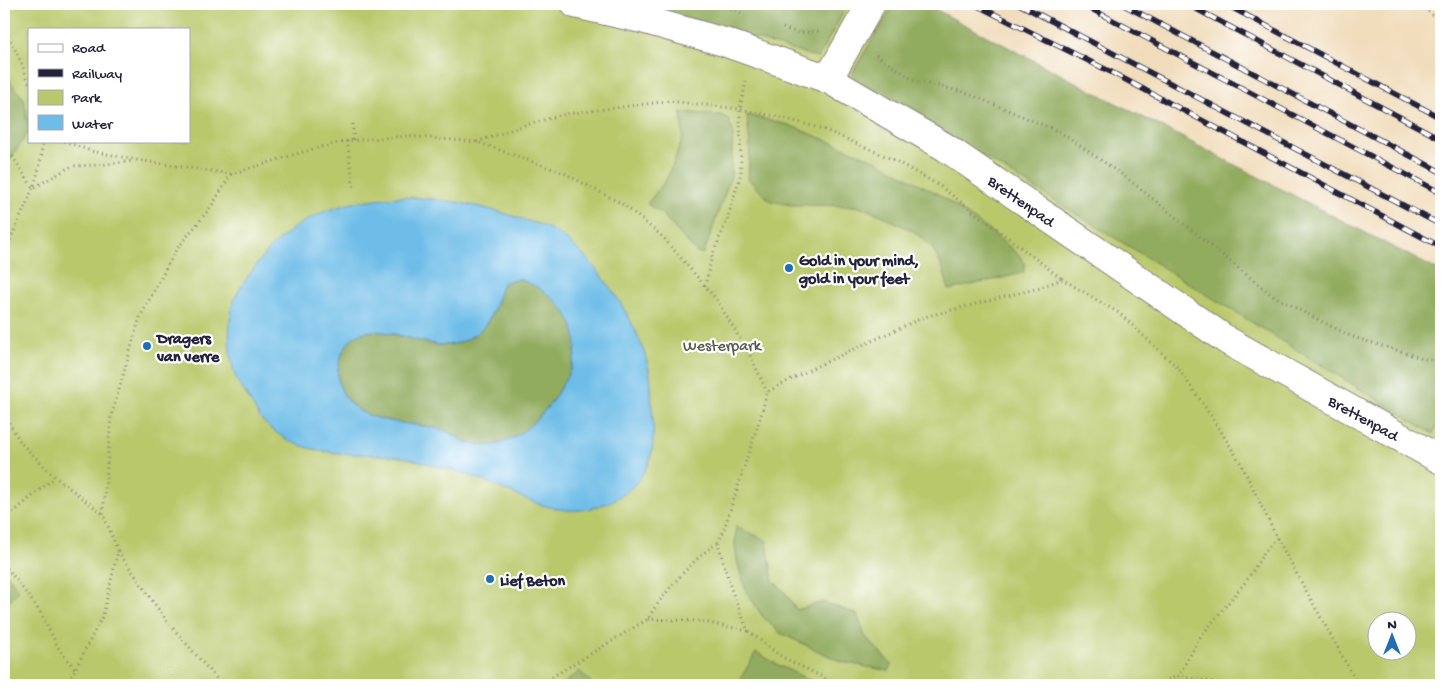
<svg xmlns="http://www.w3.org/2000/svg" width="1445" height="689" font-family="'Gochi Hand',sans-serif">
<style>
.green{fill:#b9c86b;stroke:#6e7553;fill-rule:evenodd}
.forest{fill:#92ac5f;stroke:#5a674d}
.water{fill:#6ebde8;stroke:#487092;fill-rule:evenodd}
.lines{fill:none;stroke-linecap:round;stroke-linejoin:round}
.minor-casing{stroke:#8a807c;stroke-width:30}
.path{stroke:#8a807c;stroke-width:3;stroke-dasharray:1 4;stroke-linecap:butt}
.minor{stroke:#fff;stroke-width:28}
.rail-casing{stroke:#22223b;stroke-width:5.5}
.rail{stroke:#fff;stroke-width:4;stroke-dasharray:11;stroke-linecap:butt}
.poi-dot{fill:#1f6fb2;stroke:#fff;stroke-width:2}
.labels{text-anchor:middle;stroke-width:4.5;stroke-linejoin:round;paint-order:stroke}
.street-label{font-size:16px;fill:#22223b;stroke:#fff}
.poi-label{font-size:16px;font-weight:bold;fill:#22223b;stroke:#fff;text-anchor:start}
.park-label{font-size:16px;fill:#575c4c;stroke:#fff}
</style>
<rect width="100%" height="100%" fill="#fff"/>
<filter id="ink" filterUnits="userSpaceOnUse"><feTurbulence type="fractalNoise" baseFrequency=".02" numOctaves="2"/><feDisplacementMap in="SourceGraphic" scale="10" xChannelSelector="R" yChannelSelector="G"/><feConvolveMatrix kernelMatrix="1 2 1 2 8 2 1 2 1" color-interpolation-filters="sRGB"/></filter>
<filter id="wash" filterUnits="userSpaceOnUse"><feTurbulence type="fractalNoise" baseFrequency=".0096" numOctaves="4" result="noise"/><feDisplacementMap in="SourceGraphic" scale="20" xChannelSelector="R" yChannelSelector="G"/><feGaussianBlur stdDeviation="1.12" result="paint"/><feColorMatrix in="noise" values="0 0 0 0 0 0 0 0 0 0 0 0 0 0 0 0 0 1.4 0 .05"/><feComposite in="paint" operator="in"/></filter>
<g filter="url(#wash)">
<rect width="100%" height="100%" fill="#f1ddbc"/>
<path class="green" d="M4,4H923L1441,274V685H4ZM29,29H189V141H29ZM1378,622H1408V652H1378Z"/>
<g class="forest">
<path d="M642,4H848L818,58Z"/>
<path d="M894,4H925L1441,272V417L1433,434L851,75Z"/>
<path d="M4,74L24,99L29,131L4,169Z"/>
<path d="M681,112L721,115L728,119L733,131L731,176L704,253L698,254L661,213L647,204L666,180L674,162L683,136Z"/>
<path d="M747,115L789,125L875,160L938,194L994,234L1020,256L1025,265L1023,273L949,290L943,269L932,247L913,231L879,214L855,206L792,205L770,201L748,179L750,146Z"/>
<path d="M519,279C557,293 588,325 571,368C569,375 564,382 560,388C549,409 530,430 508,441C495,447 476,447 464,441C457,437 450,432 443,430C413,421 362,426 344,395C339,387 337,378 338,369C350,304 401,343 442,345C458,346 475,337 485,325C494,314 498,297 503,283Z"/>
<path d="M736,526L767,541L773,581L784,591L797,610L822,602L857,614L865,636L892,665L889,671L842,662L780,633L763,617L746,591L737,561L735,545Z"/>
<path d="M4,569L19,591L8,602L4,603Z"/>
<path d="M756,652L780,666L820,685H737Z"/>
<path d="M580,671L594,685H562Z"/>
</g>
<path class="water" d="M400,197C444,198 486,206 528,221C538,224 551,228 560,235C598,262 638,321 648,366C652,379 651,394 652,408C653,423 655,440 651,455C643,487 611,507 580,510C545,514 501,486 468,475C457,471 445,468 433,465C420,461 406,457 393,456C359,453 332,456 299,445C287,441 268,428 260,418C254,410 251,401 245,393C242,388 238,384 236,378C228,358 228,328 232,307C235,294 244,282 252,271C289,218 337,200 400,197ZM519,279C557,293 588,326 571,368C568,375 564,382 560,388C549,409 529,430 507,441C495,447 476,447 463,441C457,437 450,432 443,430C413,421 361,426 344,395C339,387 337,378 338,369C350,304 401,342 442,345C458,346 475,337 485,325C494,314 498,297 503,283Z"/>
</g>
<g filter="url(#ink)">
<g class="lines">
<g class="minor-casing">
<g id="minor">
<path d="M575,4L642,19L724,42L828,79L945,147L1228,341L1441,460"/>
<path d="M828,79L871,4"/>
</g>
</g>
<g class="path">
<path d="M722,4L742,14"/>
<path d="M1415,4L1431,13L1441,25"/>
<path d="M4,27L22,64L29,83"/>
<path d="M783,28L799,33L821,31"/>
<path d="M876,55L915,81L964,92L1060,132L1127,178L1273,296L1350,336L1425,359L1441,361"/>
<path d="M353,124V140"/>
<path d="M64,141L91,151L137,160L231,174L313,149L347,141L406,136L477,142L564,173L624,205L663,237L716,299L751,357L767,392"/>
<path d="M347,141L354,189"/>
<path d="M477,142L522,126L566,114L669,101L740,109L787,119L823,129L860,145L894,160L940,186L1061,278"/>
<path d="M4,144L33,188L72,166L98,165L134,161"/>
<path d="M4,259C15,219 43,184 42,141"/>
<path d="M705,286L712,256L727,220L741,173L740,109L746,81"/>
<path d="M4,414L21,443L55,477L103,514"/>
<path d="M4,517L16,510L55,477"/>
<path d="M1277,538L1358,685"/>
<path d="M118,551L166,620L222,685"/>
<path d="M4,564L39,610L60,651L76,670"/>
<path d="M648,619L699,621L748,631"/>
<path d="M67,685L103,615L118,551L103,514L111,417L140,317L176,250L211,207L231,174"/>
<path d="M539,685L648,619C658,599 698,553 718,543"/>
<path d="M839,685L782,657L748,631L731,589L718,543L723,532L760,419L767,392L813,368L924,317L1039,288L1062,279L1119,313L1178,368L1212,417L1241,464L1277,538L1265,551L1247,580L1201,636L1178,676"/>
<path d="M1154,685L1178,676L1227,684L1269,685"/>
</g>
<use href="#minor" class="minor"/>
<g class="rail-casing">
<g id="rail">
<path d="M974,4L1111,72L1441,247"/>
<path d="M1019,4L1441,225"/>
<path d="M1082,4L1441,193"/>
<path d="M1122,4L1441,172"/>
<path d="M1187,4L1441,139"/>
<path d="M1225,4L1441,118"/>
</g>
</g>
<use href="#rail" class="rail"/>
</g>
</g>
<g class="poi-dot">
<circle cx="789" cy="268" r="5"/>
<circle cx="147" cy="346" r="5"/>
<circle cx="490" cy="579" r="5"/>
</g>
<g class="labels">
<g class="street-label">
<text transform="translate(1022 200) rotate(35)" y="6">Brettenpad</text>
<text transform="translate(1364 417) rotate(29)" y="6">Brettenpad</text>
</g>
<g class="poi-label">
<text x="799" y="265">Gold in your mind,<tspan x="799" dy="18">gold in your feet</tspan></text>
<text x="157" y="343">Dragers<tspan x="157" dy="18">van verre</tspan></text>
<text x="500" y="585">Lief Beton</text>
</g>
<g class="park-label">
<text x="722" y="350">Westerpark</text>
</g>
</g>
<rect width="1445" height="689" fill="none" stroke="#fff" stroke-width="20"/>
<rect x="28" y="28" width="162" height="115" fill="#ffffff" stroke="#a7a7b1"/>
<rect x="38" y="44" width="25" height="8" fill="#ffffff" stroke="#a7a7b1"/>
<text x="72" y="52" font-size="15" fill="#22223b">Road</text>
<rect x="38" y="69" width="25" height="8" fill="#22223b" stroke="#a7a7b1"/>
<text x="72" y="78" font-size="15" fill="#22223b">Railway</text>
<rect x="38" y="90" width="25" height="15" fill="#b9c86b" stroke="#a7a7b1"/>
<text x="72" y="102" font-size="15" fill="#22223b">Park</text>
<rect x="38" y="115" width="25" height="15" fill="#6ebde8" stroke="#a7a7b1"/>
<text x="72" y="128" font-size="15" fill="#22223b">Water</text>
<g transform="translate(1392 636)"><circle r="24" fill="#ffffff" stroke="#a7a7b1"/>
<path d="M0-4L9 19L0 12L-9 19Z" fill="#1f6fb2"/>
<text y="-8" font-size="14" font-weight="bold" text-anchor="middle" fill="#22223b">N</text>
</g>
</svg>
